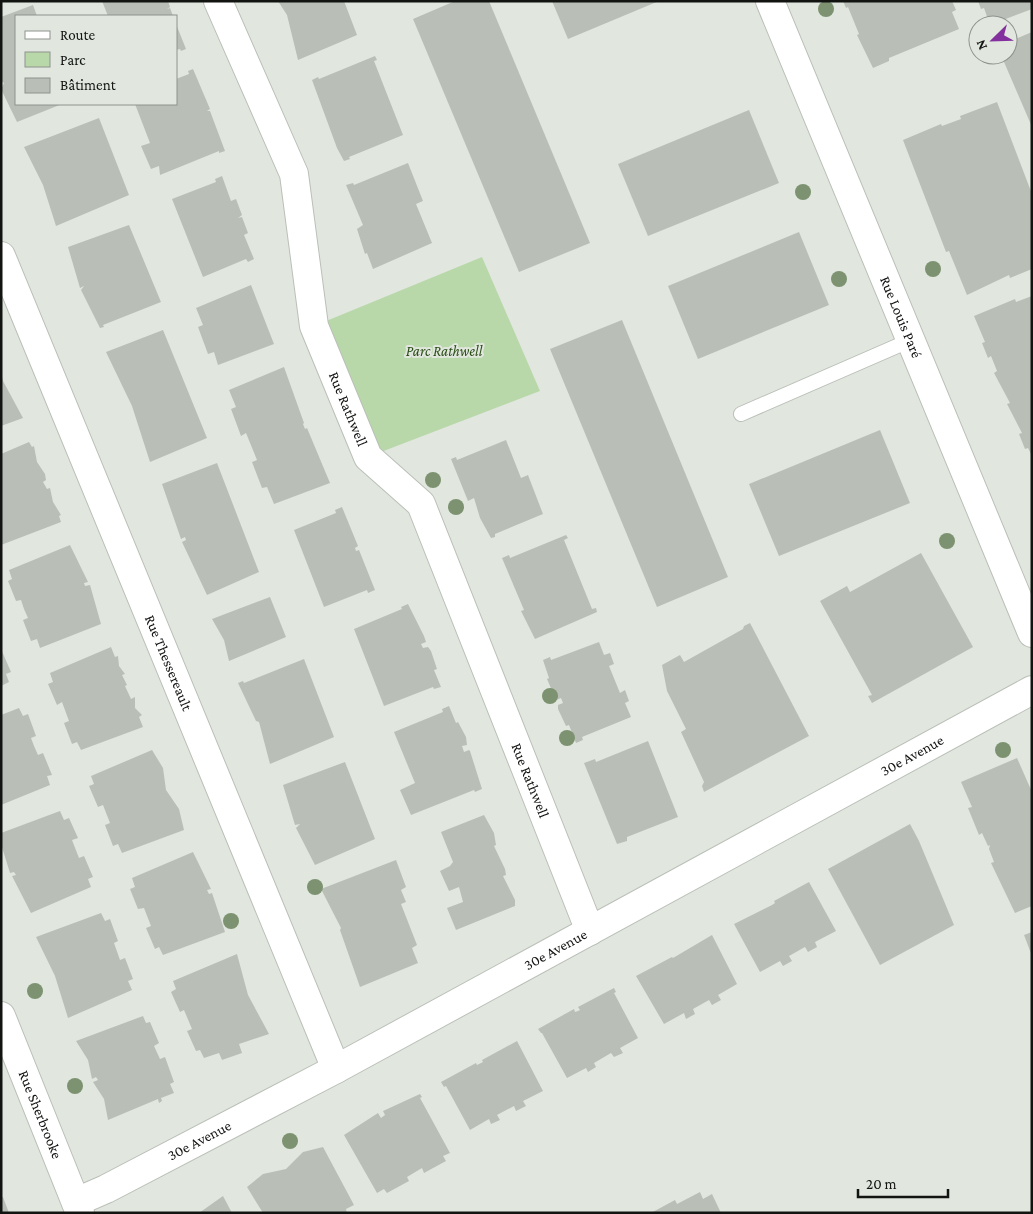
<svg xmlns="http://www.w3.org/2000/svg" width="1033" height="1214" font-family="'Crimson Pro',serif">
<style>
.green{fill:#b9d8aa}
.building{fill:#b9bfb7}
.lines{fill:none;stroke-linecap:round;stroke-linejoin:round}
.service-casing{stroke:#bac0b8;stroke-width:16}
.minor-casing{stroke:#bac0b8;stroke-width:30}
.service{stroke:#fff;stroke-width:14}
.minor{stroke:#fff;stroke-width:28}
.tree{fill:#7c9270}
.labels{text-anchor:middle;stroke-width:4;stroke-linejoin:round;paint-order:stroke}
.street-label{font-size:15px;fill:#121411;stroke:#e1e7df}
.park-label{font-size:15px;font-style:italic;fill:#2a4d15;stroke:#e1e7df}
</style>
<rect width="100%" height="100%" fill="#e1e7df"/>
<path class="green" d="M482,257L540,391L368,457L314,326Z"/>
<g class="building">
<path d="M102,1H168L170,7L167,9L170,8L173,16H108Z"/>
<path d="M278,1H344L357,35L298,60L287,15Z"/>
<path d="M455,1H489L590,243L519,272L413,19Z"/>
<path d="M552,1H659L568,39Z"/>
<path d="M843,1H952L956,10L952,12L959,29L889,58V61L873,68L857,35L859,34L848,7L846,8Z"/>
<path d="M978,1H1032V9L990,25L984,8L981,9Z"/>
<path d="M33,5L37,16H16V104H62L17,122L1,89L4,83L1,81V17Z"/>
<path d="M176,24L186,49L181,51L180,49L176,50Z"/>
<path d="M1032,32V127L1001,55H1008V42Z"/>
<path d="M375,56L377,60L374,61L403,135L349,157L350,159L344,161L337,148L312,80L318,77L319,79Z"/>
<path d="M193,69L210,109L207,111H210L225,151L219,153V151L160,175L159,166L151,169L141,146L150,143L135,104H176V79L189,74L188,71Z"/>
<path d="M997,102L1032,194V269L1010,278L1009,275L967,295L949,251L946,252L903,140L941,124L942,126L961,119L960,116Z"/>
<path d="M749,110L779,183L648,236L618,164Z"/>
<path d="M99,118L129,195L56,226L43,185L24,147Z"/>
<path d="M408,163L423,201L416,204L432,243L373,269L367,253L365,254L357,229L363,225L346,185L353,183L354,185Z"/>
<path d="M222,176L231,201L236,199L242,215L238,218L242,217L248,233L244,235L254,259L248,262L246,259L203,277L172,199L216,182L215,179Z"/>
<path d="M129,225L161,302L103,325L104,327L100,328L81,290L84,286L80,288L68,247Z"/>
<path d="M799,232L829,305L698,359L668,286Z"/>
<path d="M251,285L274,344L218,365L214,352L208,354L198,327L203,325L196,308Z"/>
<path d="M1032,296V456L1028,448L1025,449L1019,434L1022,433L1007,404L1010,403L994,373L997,371L991,356L988,358L982,343L985,342L974,316L1015,299L1016,302Z"/>
<path d="M622,320L728,577L657,607L550,349Z"/>
<path d="M163,330L207,438L150,462L132,406L106,352Z"/>
<path d="M284,367L304,423L303,424L305,429L307,428L330,483L274,504L267,487L262,488L252,462L257,460L246,433L241,436L231,409L236,407L229,390Z"/>
<path d="M1,372L3,381L23,418L1,426Z"/>
<path d="M880,430L910,503L779,556L749,484Z"/>
<path d="M506,440L521,478L528,475L543,514L495,534V537L491,538L480,518L474,498L468,501L451,459L456,457L457,460Z"/>
<path d="M29,442L32,447L34,446L37,462L45,474L46,480L43,482L47,489L50,488L53,502L61,515L59,516L61,522L1,545V454Z"/>
<path d="M217,463L259,572L207,595L182,542L186,540L185,537L181,539L162,484Z"/>
<path d="M342,507L358,546L355,548L356,551L359,550L375,590L368,593L367,590L324,607L294,530L336,513L335,510Z"/>
<path d="M566,535L568,538L564,540L592,609L596,608L597,612L535,639L521,611L524,610L502,558L509,555L510,558Z"/>
<path d="M70,545L88,582L84,583L85,586L90,585L101,624L40,648L37,639L31,641L23,620L28,618L24,609L21,600L16,601L8,581L12,579L9,570Z"/>
<path d="M921,553L973,647L872,703L868,696L872,695L820,601L847,586L850,592Z"/>
<path d="M270,597L286,637L229,661L224,640L212,619Z"/>
<path d="M408,604L424,636L426,642L421,644L423,648L428,647L431,651L437,669L434,670L441,687L434,689L433,687L384,706L354,629L402,609L401,607Z"/>
<path d="M750,623L809,736L704,792L702,786L704,782L681,732L686,729L667,691L662,665L680,655L684,662L743,629L744,626Z"/>
<path d="M599,642L604,655L610,653L614,664L609,666L620,693L625,690L629,701L625,703L631,717L582,737L583,740L576,743L569,725L566,726L558,709V705L563,703L561,698L556,700L547,679L549,678L543,660L550,657L551,660Z"/>
<path d="M111,647L115,657L118,656L119,666L125,674L122,675L127,685L125,686L131,699L135,697V708L142,715L139,717L143,727L81,750L77,742L72,744L64,723L69,721L62,702L57,705L48,684L53,682L50,673Z"/>
<path d="M1,649L11,672L6,674L9,682L1,686Z"/>
<path d="M304,659L334,737L270,764L259,722L256,721L238,683L243,681L244,683Z"/>
<path d="M449,706L456,723L458,722L466,737L467,745L462,746L464,752L469,750L470,751L482,789L475,792L474,790L411,815L400,790L415,783L394,732L443,712L442,709Z"/>
<path d="M19,708L23,716L28,714L36,736L31,738L34,746L38,755L43,753L52,775L47,776L50,785L1,805V715Z"/>
<path d="M648,741L678,817L627,837V841L617,844L584,763L595,759L596,762Z"/>
<path d="M152,750L163,768L166,790L179,809L184,830L122,853L118,844L113,846L105,825L110,823L103,805L98,807L89,786L94,784L91,776Z"/>
<path d="M1017,758L1032,792V906L1015,913L991,863L994,862L989,849L990,845L988,846L982,833L979,835L968,808L972,807L961,782Z"/>
<path d="M345,762L375,839L315,865L296,828L300,824L295,825L283,785Z"/>
<path d="M60,811L64,820L69,818L78,838L72,840L79,858L84,856L93,877L88,879L91,887L31,913L12,876L16,875L14,872L10,873L1,844V833Z"/>
<path d="M484,815L494,833L496,845L494,846L505,869L506,875L503,876L515,900V906L456,930L447,908L463,902L459,887L449,891L440,871L450,866L453,862L441,832Z"/>
<path d="M910,824L919,841L954,925L880,965L828,869Z"/>
<path d="M193,852L211,889L207,890L209,894L212,893L225,932L163,955L159,947L155,949L146,928L151,926L144,908L138,909L130,889L135,887L132,878Z"/>
<path d="M396,860L406,887L401,890L406,902L401,904L417,945L412,948L418,963L360,987L340,930L341,928L321,889Z"/>
<path d="M809,882L836,931L815,942L817,947L808,952L805,947L789,956L792,961L783,966L780,961L760,972L734,924L772,905L775,903L774,901Z"/>
<path d="M101,913L105,921L110,919L118,941L114,943L120,960L125,958L133,979L128,981L132,990L68,1018L55,976L36,937Z"/>
<path d="M1032,932V956L1024,935Z"/>
<path d="M712,935L737,984L718,995L721,1000L712,1005L709,1000L693,1009L695,1014L686,1019L684,1013L664,1024L636,976L672,957L673,958Z"/>
<path d="M237,954L248,995L269,1034L239,1044L242,1053L222,1060L219,1053L204,1058L200,1050L196,1051L187,1031L192,1029L184,1010L180,1012L171,992L176,989L173,981Z"/>
<path d="M614,988L616,992L614,993L638,1038L620,1048L623,1053L614,1057L611,1053L594,1063L596,1067L588,1072L586,1068L567,1078L542,1033H541L538,1029L574,1009L575,1012L578,1011L580,1010L578,1007Z"/>
<path d="M143,1016L146,1023L150,1022L159,1043L154,1046L160,1059L165,1057L174,1082L170,1084L174,1093L161,1098L162,1101L159,1103L158,1099L108,1120L104,1099L93,1082L98,1080L96,1077L92,1079L88,1060L76,1041Z"/>
<path d="M517,1041L543,1091L523,1101L526,1106L516,1111L514,1106L497,1115L500,1120L491,1124L489,1119L470,1130L446,1086L444,1087L441,1082L476,1063L477,1065L483,1062L482,1060Z"/>
<path d="M420,1094L422,1097L420,1098L450,1153L443,1156L446,1161L424,1173L422,1168L407,1177L409,1181L387,1193L384,1189L377,1193L344,1135L378,1113L381,1118L385,1115L383,1111Z"/>
<path d="M323,1147L354,1205L346,1209L347,1213H263L247,1187L263,1174L286,1169L303,1152Z"/>
<path d="M700,1192L703,1199L712,1194L721,1213H651L675,1200L677,1204Z"/>
<path d="M223,1196L232,1213H199Z"/>
<path d="M1,1197H3L9,1213H1Z"/>
</g>
<g class="lines">
<g class="service-casing">
<path id="service" d="M741,414L911,340"/>
</g>
<g class="minor-casing">
<g id="minor">
<path id="s1" d="M218,1L294,174L314,326L368,457L421,504L590,931"/>
<path id="s2" d="M770,1L1032,633"/>
<path id="s3" d="M1,256L336,1069"/>
<path id="s4" d="M1,1016L80,1213"/>
<path id="s5" d="M76,1202L106,1189L336,1069L1032,690"/>
</g>
</g>
<use href="#service" class="service"/>
<use href="#minor" class="minor"/>
</g>
<g class="tree">
<circle cx="826" cy="9" r="8"/>
<circle cx="803" cy="192" r="8"/>
<circle cx="933" cy="269" r="8"/>
<circle cx="839" cy="279" r="8"/>
<circle cx="433" cy="480" r="8"/>
<circle cx="456" cy="507" r="8"/>
<circle cx="947" cy="541" r="8"/>
<circle cx="550" cy="696" r="8"/>
<circle cx="567" cy="738" r="8"/>
<circle cx="1003" cy="750" r="8"/>
<circle cx="315" cy="887" r="8"/>
<circle cx="231" cy="921" r="8"/>
<circle cx="35" cy="991" r="8"/>
<circle cx="75" cy="1086" r="8"/>
<circle cx="290" cy="1141" r="8"/>
</g>
<g class="labels">
<g class="street-label">
<text dy="5" stroke="none"><textPath href="#s2" startOffset="342">Rue Louis Paré</textPath></text>
<text dy="5" stroke="none"><textPath href="#s1" startOffset="432">Rue Rathwell</textPath></text>
<text dy="5" stroke="none"><textPath href="#s3" startOffset="440">Rue Thessereault</textPath></text>
<text dy="5" stroke="none"><textPath href="#s5" startOffset="948">30e Avenue</textPath></text>
<text dy="5" stroke="none"><textPath href="#s1" startOffset="852">Rue Rathwell</textPath></text>
<text dy="5" stroke="none"><textPath href="#s5" startOffset="542">30e Avenue</textPath></text>
<text dy="5" stroke="none"><textPath href="#s4" startOffset="106">Rue Sherbrooke</textPath></text>
<text dy="5" stroke="none"><textPath href="#s5" startOffset="138">30e Avenue</textPath></text>
</g>
<g class="park-label">
<text x="444" y="356">Parc Rathwell</text>
</g>
</g>
<rect width="1033" height="1214" fill="none" stroke="#121411" stroke-width="5"/>
<rect x="15" y="15" width="162" height="90" fill="#e1e7df" stroke="#8e938d"/>
<rect x="25" y="31" width="25" height="8" fill="#ffffff" stroke="#8e938d"/>
<text x="60" y="40" font-size="15" fill="#121411">Route</text>
<rect x="25" y="52" width="25" height="15" fill="#b9d8aa" stroke="#8e938d"/>
<text x="60" y="65" font-size="15" fill="#121411">Parc</text>
<rect x="25" y="78" width="25" height="15" fill="#b9bfb7" stroke="#8e938d"/>
<text x="60" y="90" font-size="15" fill="#121411">Bâtiment</text>
<g transform="translate(993 40) rotate(247)"><circle r="24" fill="#e1e7df" stroke="#8e938d"/>
<path d="M0-4L9 19L0 12L-9 19Z" fill="#832f9d"/>
<text y="-8" font-size="14" font-weight="bold" text-anchor="middle" fill="#121411">N</text>
</g>
<path d="M858 1189v8h90v-8" fill="none" stroke="#121411" stroke-width="2.5"/>
<text x="866" y="1189" font-size="15" fill="#121411" stroke="#e1e7df" stroke-width="4" paint-order="stroke">20 m</text>
</svg>
